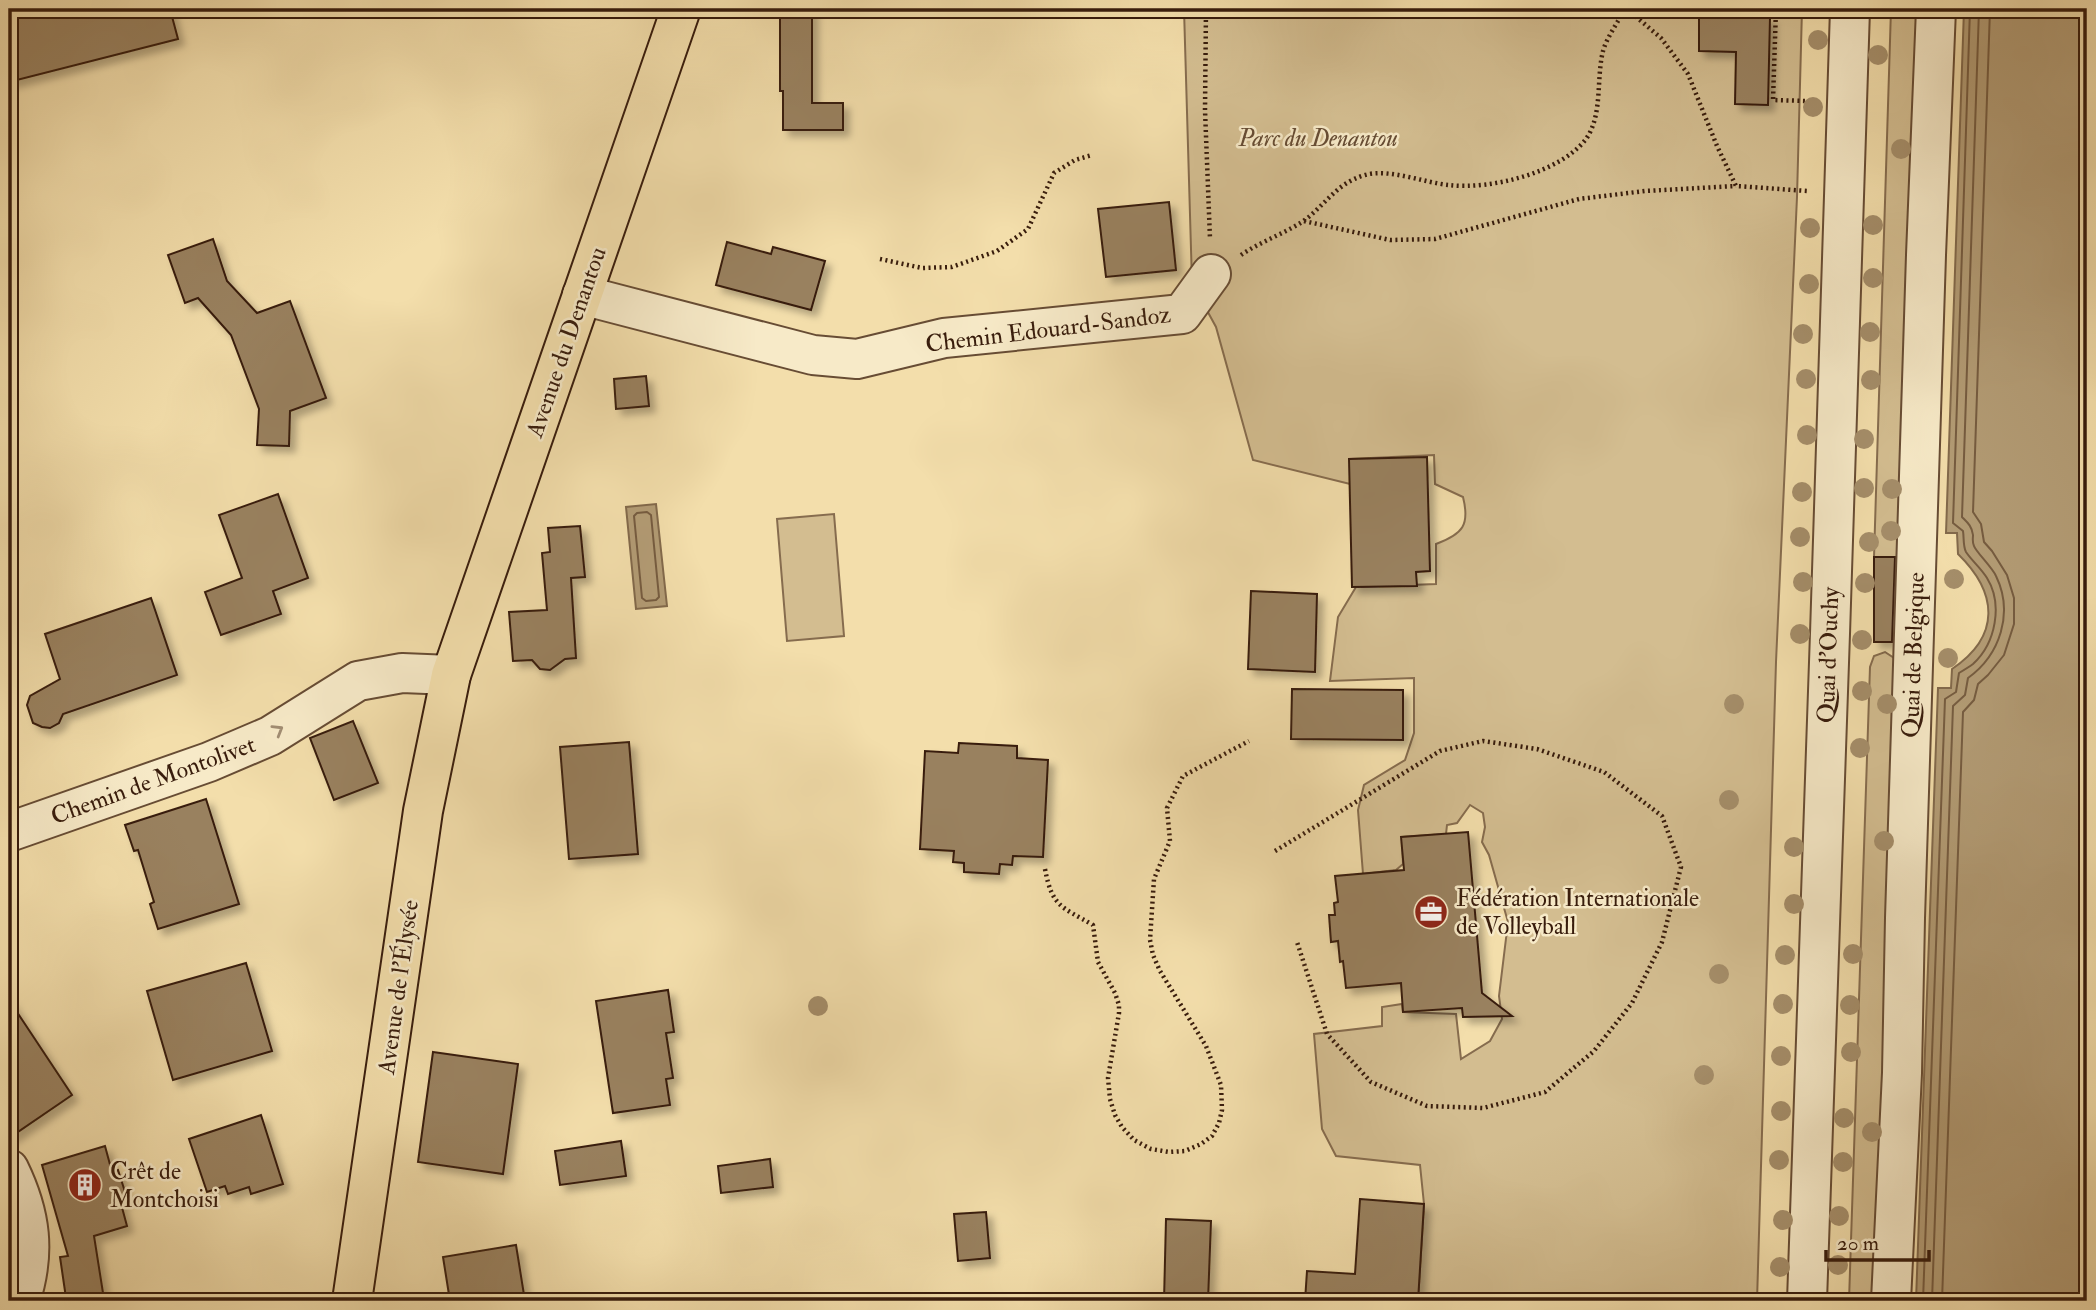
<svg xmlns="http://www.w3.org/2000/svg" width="2096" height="1310" font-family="'IM FELL Double Pica',serif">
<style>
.green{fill:#d3bd90;stroke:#866c4e;stroke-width:2}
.water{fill:#b39c75;stroke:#82694b;stroke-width:2}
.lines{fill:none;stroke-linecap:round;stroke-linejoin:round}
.shore{stroke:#765c40;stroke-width:2}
.building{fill:#99815f;stroke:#381c0c;stroke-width:2;filter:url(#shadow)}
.minor-casing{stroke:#674c34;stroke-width:42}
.major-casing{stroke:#381c0c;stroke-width:42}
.path{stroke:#381c0c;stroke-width:4.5;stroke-dasharray:2 3.5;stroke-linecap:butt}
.minor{stroke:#f7eac8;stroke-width:38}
.major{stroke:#f3deab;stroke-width:38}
.tree{fill:#a58e6a}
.oneway{stroke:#a18d73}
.labels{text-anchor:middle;stroke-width:5;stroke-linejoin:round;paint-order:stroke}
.park-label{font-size:24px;font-style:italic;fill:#664c34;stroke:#f7eac8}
.street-label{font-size:24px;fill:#381c0c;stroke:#f7eac8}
.poi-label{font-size:24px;fill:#381c0c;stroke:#f7eac8;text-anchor:start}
</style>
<defs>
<filter id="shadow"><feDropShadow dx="6" dy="6" stdDeviation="3.5" flood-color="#0004"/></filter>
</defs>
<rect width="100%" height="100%" fill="#f3deab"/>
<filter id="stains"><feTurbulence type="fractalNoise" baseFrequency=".00286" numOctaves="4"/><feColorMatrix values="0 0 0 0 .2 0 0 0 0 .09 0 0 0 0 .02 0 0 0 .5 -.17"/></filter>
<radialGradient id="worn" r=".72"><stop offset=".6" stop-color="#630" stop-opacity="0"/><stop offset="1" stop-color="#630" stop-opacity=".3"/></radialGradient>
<g class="green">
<path d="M1184,9H1802L1797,197L1776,662L1757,1301H1418L1424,1204L1420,1165L1336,1156L1322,1129L1314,1034L1382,1026V1007L1402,1004L1403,1012L1456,1014L1461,1059L1490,1041L1502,1019L1499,996L1508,922L1489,855L1482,842L1485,827L1483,813L1470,805L1457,823L1447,825L1446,834L1402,837L1403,864L1396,870L1363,874L1358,810L1364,785L1405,760L1414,733V678L1330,681L1338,617L1356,587L1436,584V544C1463,534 1470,525 1463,497L1435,484L1434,455L1350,459V484L1253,460L1216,327L1192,283Z"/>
<path d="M1891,9H1918L1898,561L1896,566L1892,569L1875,562L1874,557Z"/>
<path d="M834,514L844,636L787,641L777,519Z"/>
<path d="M1885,652L1894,658L1897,664L1876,1301H1849L1870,667L1874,656Z"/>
</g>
<g class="water">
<path d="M1964,9H2087V1301H1916L1938,688H1951L1952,669C2001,636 1998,593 1958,554L1957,533H1946Z"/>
<path d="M656,504L667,606L636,609L626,507Z"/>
</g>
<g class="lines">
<g class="shore">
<path d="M647,512L651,515L659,597L656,600L646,601L642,598L634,516L637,513Z"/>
<path d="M1923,1301L1945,699L1956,692L1959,673C1964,670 1969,667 1973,664C1996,643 2003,604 1987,578C1981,568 1972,561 1966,552C1963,547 1964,537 1963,531L1953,523L1970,9"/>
<path d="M1932,1301L1953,706L1965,695L1968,678C2000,655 2014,613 1996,576C1992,567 1976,552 1974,546C1972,542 1973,538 1973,535C1972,526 1967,522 1962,517L1979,9"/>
<path d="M1942,1301L1963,712L1974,700L1978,684L1988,675L2004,655L2014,624V598L2007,575L1992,551L1984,542L1981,524L1973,512L1990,9"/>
</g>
</g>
<g class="building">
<path d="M9,9H170L178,39L9,82Z"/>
<path d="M780,9H812V103H843V130H783V91H780Z"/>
<path d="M1699,17L1770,18L1768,105L1735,104L1736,52L1699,51Z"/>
<path d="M1169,202L1176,270L1106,277L1098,209Z"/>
<path d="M213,239L227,281L257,313L290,301L326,398L290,411L289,446L257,445L259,409L231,335L198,298L185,303L168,255Z"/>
<path d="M727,242L771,254L773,247L825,261L811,310L716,285Z"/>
<path d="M646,376L649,406L616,409L614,379Z"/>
<path d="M1427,457L1430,571L1416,572L1417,586L1352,587L1349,459Z"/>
<path d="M278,494L308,578L273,591L281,614L221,635L205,592L242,578L219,515Z"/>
<path d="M580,526L585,577L571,578L576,658L565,659L550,670L540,669L532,660L513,661L509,612L547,610L542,553L550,552L548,528Z"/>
<path d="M1874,557H1895L1892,642H1874Z"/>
<path d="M1251,591L1317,594L1315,672L1248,669Z"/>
<path d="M151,598L177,675L63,714L59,723L50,728L42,727L33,723L27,705L30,696L60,679L45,634Z"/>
<path d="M1292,689L1403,690V740L1291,739Z"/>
<path d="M353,721L378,783L334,800L310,738Z"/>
<path d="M629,742L638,854L569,859L560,747Z"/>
<path d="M959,743L1017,746V758L1048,760L1043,857L1013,856L1012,865L1000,864L999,874L964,872V863L953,862L954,851L920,849L925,751L958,753Z"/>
<path d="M206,799L239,904L158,929L150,904L154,902L138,850L134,851L125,825Z"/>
<path d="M1468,832L1482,993L1512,1016L1463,1017L1462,1008L1403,1012L1401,983L1346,988L1343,961L1340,962L1338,941L1331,942L1329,915H1335L1334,903L1338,902L1335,876L1404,870L1401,837Z"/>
<path d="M246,963L272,1051L173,1080L147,991Z"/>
<path d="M668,990L674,1032L666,1033L673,1078L666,1079L670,1105L613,1113L596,1001Z"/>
<path d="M9,1000L72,1095L9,1138Z"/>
<path d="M433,1052L518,1064L503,1174L418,1162Z"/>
<path d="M261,1115L283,1184L251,1194L249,1187L228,1194L225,1186L207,1192L189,1139Z"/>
<path d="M621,1141L626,1176L560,1185L555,1151Z"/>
<path d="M105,1146L112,1172L118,1170L127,1198L120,1200L127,1226L94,1236L103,1293L66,1298L60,1257L68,1256L42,1165Z"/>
<path d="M770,1159L773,1187L721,1193L718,1166Z"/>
<path d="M1360,1199L1424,1204L1418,1301H1305L1307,1271L1355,1274Z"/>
<path d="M986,1212L990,1258L958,1261L954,1214Z"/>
<path d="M1166,1219L1211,1221L1208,1301H1164Z"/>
<path d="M516,1245L525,1301H450L443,1257Z"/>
</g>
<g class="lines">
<g class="minor-casing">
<g id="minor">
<path d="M582,295L813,355L857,359L944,338L1182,314L1211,274"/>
<path d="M9,832L209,762L270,736L358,681L402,673L451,675"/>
<path d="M9,1169C31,1214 36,1253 20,1301"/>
<path d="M1807,1301C1821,870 1838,440 1850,9"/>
<path d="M1891,1301L1902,1073L1905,918L1926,255L1936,9"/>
</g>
</g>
<g class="major-casing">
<path id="major" d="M352,1301L423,811L451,675L681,9"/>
</g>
<g class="path">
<path d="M1206,9L1205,110L1210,239"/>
<path d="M1627,9L1661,38L1688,74L1717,146L1736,186L1808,191"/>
<path d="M1776,9L1773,100L1807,101"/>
<path d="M1304,221L1390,240L1435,239L1579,199L1645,191L1736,186"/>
<path d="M1241,255C1260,242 1283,234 1302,222C1325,206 1336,183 1365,175C1389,168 1425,183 1449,185C1490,190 1560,173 1586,139C1603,115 1596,79 1603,51C1607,37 1618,22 1625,9"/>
<path d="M880,259L922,268L952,267L997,251L1028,229L1054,173L1075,160L1092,155"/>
<path d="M9,701L10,706"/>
<path d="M1275,851L1440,751L1483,741L1537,749L1604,772L1662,816L1681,867L1662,942L1632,1003L1594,1051L1545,1092L1483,1108L1427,1106L1371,1082L1327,1034L1297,942"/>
<path d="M1045,869C1052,907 1062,907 1093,925L1098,962L1115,993L1119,1005V1013L1108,1078L1110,1099L1115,1115L1122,1127L1134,1140L1151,1149L1169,1152L1185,1151L1201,1144L1212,1136L1219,1123L1222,1110L1221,1085L1206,1046L1160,971L1153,955L1150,940L1154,879L1170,841L1167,808L1183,776L1249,741"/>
</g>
<use href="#minor" class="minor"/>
<use href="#major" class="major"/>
</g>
<g class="tree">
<circle cx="1818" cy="40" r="10"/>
<circle cx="1878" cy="55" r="10"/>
<circle cx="1813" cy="107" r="10"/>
<circle cx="1901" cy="149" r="10"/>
<circle cx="1873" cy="225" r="10"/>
<circle cx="1810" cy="228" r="10"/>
<circle cx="1873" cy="278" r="10"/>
<circle cx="1809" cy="284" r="10"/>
<circle cx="1870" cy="332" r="10"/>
<circle cx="1803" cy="334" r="10"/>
<circle cx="1806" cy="379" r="10"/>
<circle cx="1871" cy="380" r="10"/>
<circle cx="1807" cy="435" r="10"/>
<circle cx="1864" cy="439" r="10"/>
<circle cx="1864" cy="488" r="10"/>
<circle cx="1892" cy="489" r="10"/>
<circle cx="1802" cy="492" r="10"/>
<circle cx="1891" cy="531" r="10"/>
<circle cx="1800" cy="537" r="10"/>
<circle cx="1869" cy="542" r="10"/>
<circle cx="1954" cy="579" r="10"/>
<circle cx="1803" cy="582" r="10"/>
<circle cx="1865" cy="583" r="10"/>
<circle cx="1800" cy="634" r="10"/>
<circle cx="1862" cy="640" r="10"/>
<circle cx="1948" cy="658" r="10"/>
<circle cx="1862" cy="691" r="10"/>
<circle cx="1734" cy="704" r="10"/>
<circle cx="1887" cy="704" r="10"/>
<circle cx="1860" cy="748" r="10"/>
<circle cx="1729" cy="800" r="10"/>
<circle cx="1884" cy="841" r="10"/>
<circle cx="1794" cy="847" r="10"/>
<circle cx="1794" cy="904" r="10"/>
<circle cx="1853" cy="954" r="10"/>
<circle cx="1785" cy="955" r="10"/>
<circle cx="1719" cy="974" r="10"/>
<circle cx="1783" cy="1004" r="10"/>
<circle cx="1850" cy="1005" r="10"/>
<circle cx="818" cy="1006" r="10"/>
<circle cx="1851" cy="1052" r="10"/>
<circle cx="1781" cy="1056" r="10"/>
<circle cx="1704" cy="1075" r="10"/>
<circle cx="1781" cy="1111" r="10"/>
<circle cx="1844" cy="1118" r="10"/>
<circle cx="1872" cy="1132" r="10"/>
<circle cx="1779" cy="1160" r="10"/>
<circle cx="1843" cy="1162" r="10"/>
<circle cx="1839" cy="1216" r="10"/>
<circle cx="1783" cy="1220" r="10"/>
<circle cx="1838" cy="1265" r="10"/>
<circle cx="1780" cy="1267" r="10"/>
</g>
<defs><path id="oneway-chevron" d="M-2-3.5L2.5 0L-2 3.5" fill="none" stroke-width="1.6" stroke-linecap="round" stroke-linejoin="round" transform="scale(1.75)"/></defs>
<use class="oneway" href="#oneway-chevron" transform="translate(278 730) rotate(-31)"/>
<defs>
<g id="office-disc" transform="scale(1.75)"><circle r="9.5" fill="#8f2418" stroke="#f7eac8"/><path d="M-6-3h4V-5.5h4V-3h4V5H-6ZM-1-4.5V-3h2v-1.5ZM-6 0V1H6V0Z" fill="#fff"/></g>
<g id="building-disc" transform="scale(1.75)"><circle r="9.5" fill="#8f2418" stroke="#f7eac8"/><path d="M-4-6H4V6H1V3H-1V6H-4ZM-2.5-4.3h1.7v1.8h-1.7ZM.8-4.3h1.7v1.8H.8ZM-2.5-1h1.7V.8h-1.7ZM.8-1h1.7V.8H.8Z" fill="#fff"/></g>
</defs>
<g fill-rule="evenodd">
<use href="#office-disc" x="1431" y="912"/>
<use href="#building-disc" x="85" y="1185"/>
</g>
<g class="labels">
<g class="park-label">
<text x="1318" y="146">Parc du Denantou</text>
</g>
<g class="street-label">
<text transform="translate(1048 329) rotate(-7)" y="8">Chemin Edouard-Sandoz</text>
<text transform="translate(566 342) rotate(-71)" y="8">Avenue du Denantou</text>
<text transform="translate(1828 655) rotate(-88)" y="8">Quai d'Ouchy</text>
<text transform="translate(1913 655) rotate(-88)" y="8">Quai de Belgique</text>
<text transform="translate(153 780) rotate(-20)" y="8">Chemin de Montolivet</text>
<text transform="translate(398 987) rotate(-82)" y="8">Avenue de l'Élysée</text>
</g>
<g class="poi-label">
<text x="1456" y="906">Fédération Internationale<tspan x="1456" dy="28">de Volleyball</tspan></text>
<text x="110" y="1179">Crêt de<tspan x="110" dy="28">Montchoisi</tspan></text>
</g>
</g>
<rect width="2096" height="1310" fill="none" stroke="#f3deab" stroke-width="35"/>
<rect x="10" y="10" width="2075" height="1289" fill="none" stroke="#381c0c" stroke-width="3.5"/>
<rect x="18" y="18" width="2061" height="1275" fill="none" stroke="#381c0c" stroke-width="2"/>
<path d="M1826 1250v10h103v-10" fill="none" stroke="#381c0c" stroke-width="3.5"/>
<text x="1837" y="1250" font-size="21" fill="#381c0c" stroke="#f7eac8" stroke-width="5" paint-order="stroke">20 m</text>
<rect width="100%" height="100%" filter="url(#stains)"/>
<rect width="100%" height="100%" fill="url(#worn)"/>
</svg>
